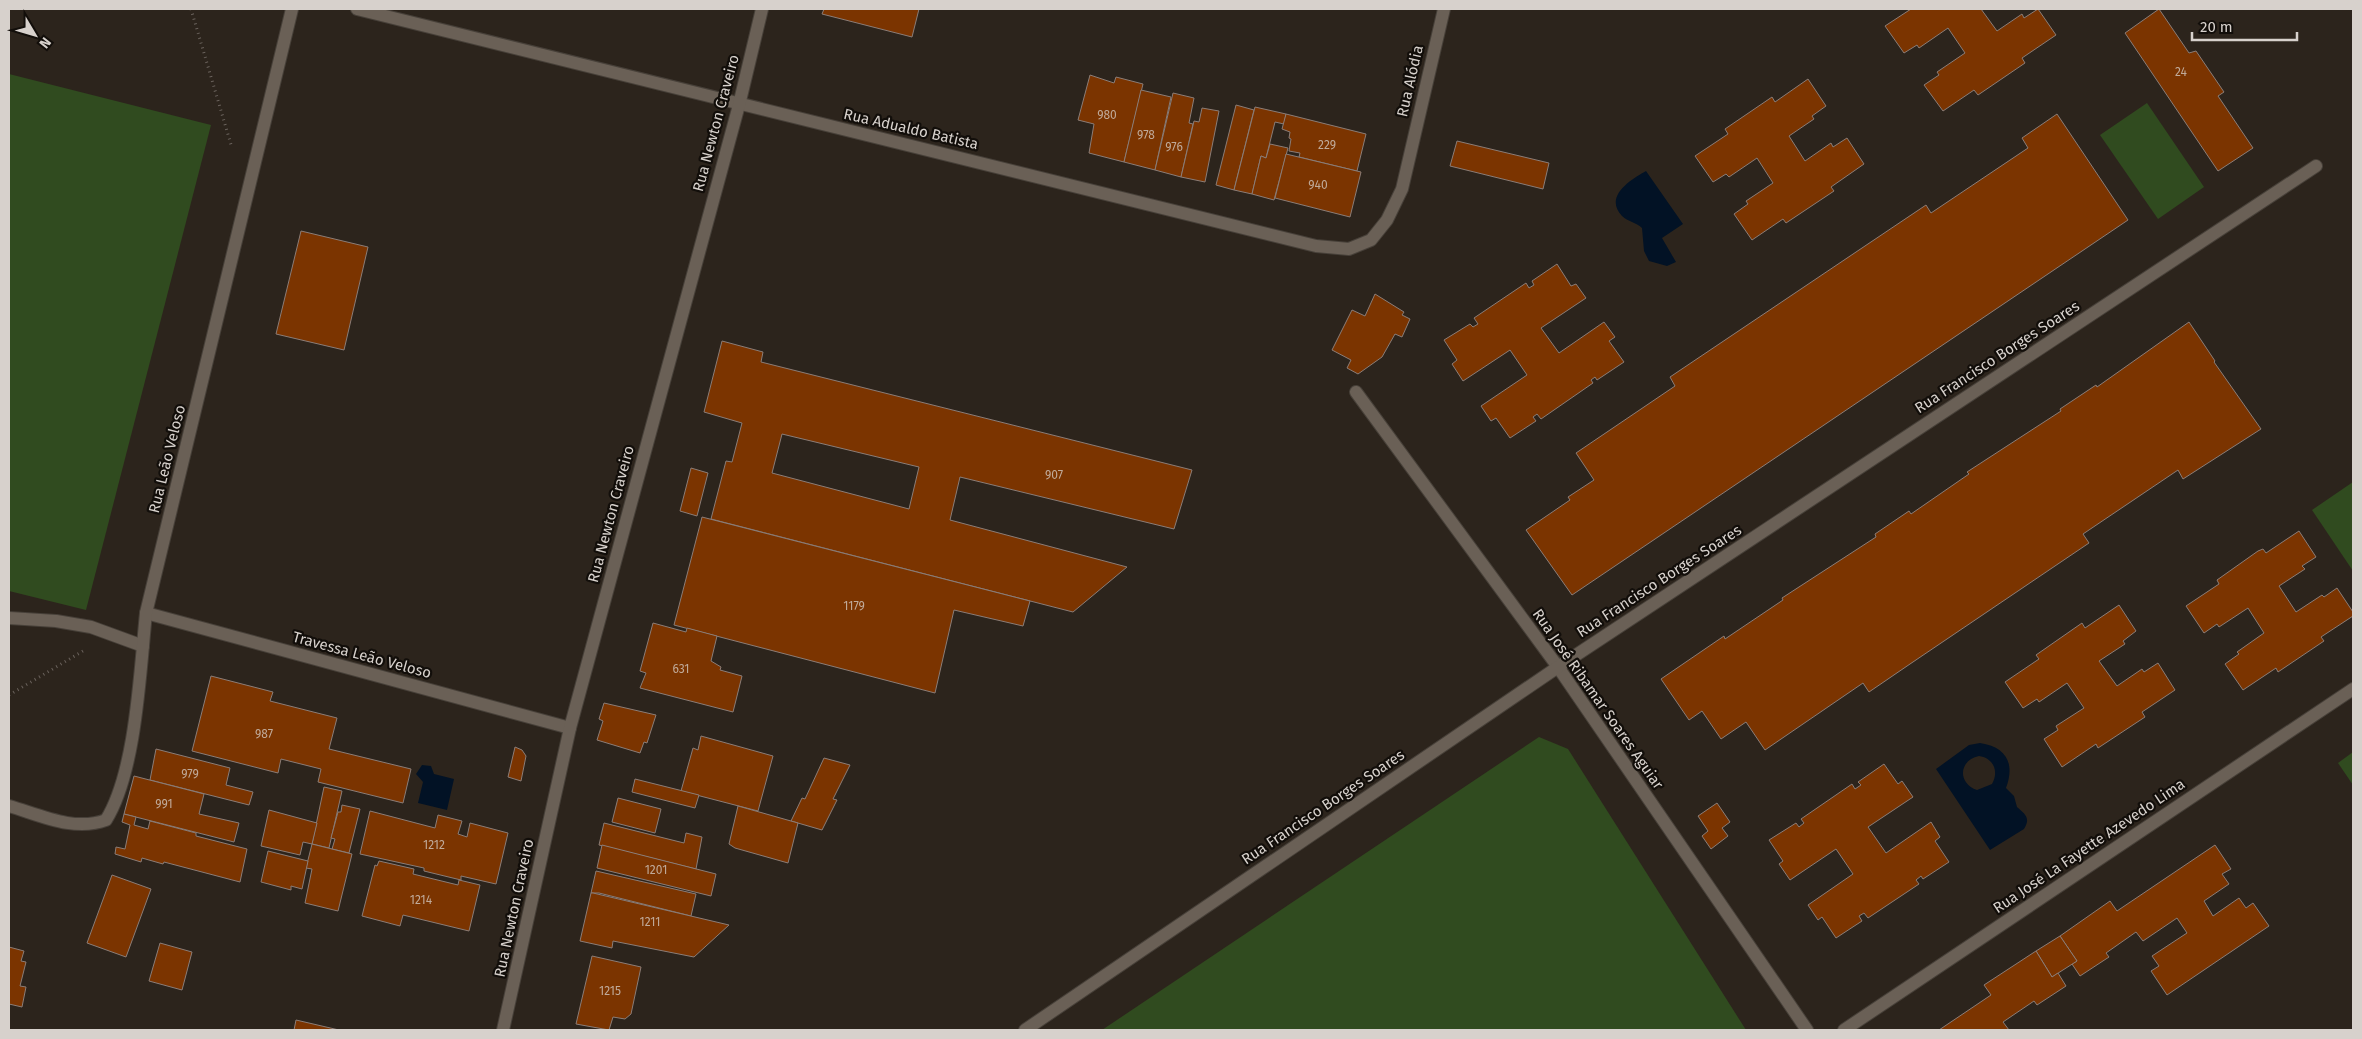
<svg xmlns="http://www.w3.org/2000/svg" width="2362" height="1039" font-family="'Fira Sans',sans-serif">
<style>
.green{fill:#304b1f}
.water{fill:#021225;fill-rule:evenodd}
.building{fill:#7b3400;stroke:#8b7d77;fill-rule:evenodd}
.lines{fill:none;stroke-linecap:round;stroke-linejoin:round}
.street-casing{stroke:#474039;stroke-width:14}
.path{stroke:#6a625c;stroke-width:3;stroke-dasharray:1 4;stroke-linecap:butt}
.street{stroke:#6a6056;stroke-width:12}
.labels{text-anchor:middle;stroke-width:4.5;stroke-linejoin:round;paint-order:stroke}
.number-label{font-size:12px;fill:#c0aa99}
.street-label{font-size:15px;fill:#d7d1cc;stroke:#120e0a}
</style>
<rect width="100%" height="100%" fill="#2c241c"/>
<g class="green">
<path d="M9,74L211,125L86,610L9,591Z"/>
<path d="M2147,103L2204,187L2158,219L2100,135Z"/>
<path d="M2353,482V571L2312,510Z"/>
<path d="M1539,737L1568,749L1746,1030H1102Z"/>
<path d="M2353,752V785L2338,763Z"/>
</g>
<g class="water">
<path d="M1646,171L1683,224L1662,238L1676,262L1667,266L1649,261L1644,251L1642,228C1636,222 1628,222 1622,216C1603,196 1632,179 1646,171Z"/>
<path d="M1980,743C2007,747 2015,764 2006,788L2014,796L2017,807C2025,814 2031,818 2024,829L1990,850L1936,769L1969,745ZM1979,756C1994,758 1999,772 1992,784L1977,790C1957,783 1959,760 1979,756Z"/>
<path d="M422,765L431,766L434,774L454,779L447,810L418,803L423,782L416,774Z"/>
</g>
<g class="building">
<path d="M824,9H919L912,37L822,14Z"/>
<path d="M1911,9H1981L1997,31L2022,14L2024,18L2038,9L2056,35L2022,58L2025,63L1978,95L1974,90L1943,111L1924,85L1939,75L1937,72L1965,53L1948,28L1919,48L1917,45L1904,53L1885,26Z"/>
<path d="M2159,9L2189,53L2196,51L2224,92L2218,96L2253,148L2218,171L2125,33Z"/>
<path d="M1090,75L1114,83L1116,77L1143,84L1124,162L1089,153L1094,124L1078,120Z"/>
<path d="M1808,79L1826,106L1812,116L1814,119L1789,136L1805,161L1831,143L1833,147L1847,138L1864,164L1831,187L1834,191L1786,223L1783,219L1752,240L1734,214L1748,204L1746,201L1773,183L1757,158L1729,177L1726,174L1713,182L1695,156L1728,134L1725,129L1772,97L1775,102Z"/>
<path d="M1141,90L1171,97L1155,170L1124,162Z"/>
<path d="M1173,93L1194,98L1189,123L1193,124L1181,177L1155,170Z"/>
<path d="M1236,105L1254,110L1234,190L1216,185Z"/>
<path d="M1255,107L1286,114L1284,124L1275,122L1266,158L1261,156L1252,194L1234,190Z"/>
<path d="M1202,108L1219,111L1205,182L1181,177L1194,121L1199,122Z"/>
<path d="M1286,114L1366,134L1357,171L1299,157L1300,153L1289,151L1291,139L1289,138L1290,132L1282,129Z"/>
<path d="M2057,114L2128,220L1572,595L1526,530L1570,500L1568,497L1594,480L1576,453L1675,386L1670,377L1926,205L1931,213L2028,148L2022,138Z"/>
<path d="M1457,141L1549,163L1543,189L1450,166Z"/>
<path d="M1270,144L1288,148L1274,200L1252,194L1261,156L1266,158Z"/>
<path d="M1286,154L1361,172L1350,217L1275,198Z"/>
<path d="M301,231L368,247L344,350L276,334Z"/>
<path d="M1557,264L1571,286L1576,284L1586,298L1541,328L1559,353L1604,322L1615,337L1609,341L1624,362L1597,380L1595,377L1591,380L1593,383L1541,419L1537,414L1533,417L1536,421L1510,438L1496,418L1491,421L1481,406L1527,375L1510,350L1463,381L1452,364L1457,360L1444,340L1470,324L1473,327L1478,324L1474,318L1526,283L1529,288L1534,285L1532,281Z"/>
<path d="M1375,294L1404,312L1402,315L1410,319L1402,337L1395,334L1382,357L1358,374L1347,368L1351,360L1332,350L1352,310L1365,316Z"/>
<path d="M2189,322L2215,361L2214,362L2261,429L2183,479L2178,470L2083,534L2089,543L1910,664L1869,692L1863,683L1765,750L1746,722L1721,739L1702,711L1689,720L1661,679L1724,636L1725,639L1783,600L1782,598L1876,537L1875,534L1909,511L1911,514L1969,474L1967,472L2061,411L2060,409L2096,385L2097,387Z"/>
<path d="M722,341L763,352L761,362L1192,470L1174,529L960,477L950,520L1127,567L1073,612L711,519L726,461L732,462L742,423L704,412ZM782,434L919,467L909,509L772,473Z"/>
<path d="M691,468L708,473L697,516L680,511Z"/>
<path d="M702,517L1030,601L1023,626L954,610L935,693L674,625Z"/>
<path d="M2299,531L2316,557L2302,566L2305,569L2279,586L2296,612L2322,595L2324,597L2337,588L2353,612V616L2321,637L2324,641L2278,672L2276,668L2243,690L2225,664L2239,654L2237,652L2264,633L2248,608L2219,627L2217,624L2204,633L2186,606L2219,584L2217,580L2258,551L2263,549L2266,553Z"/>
<path d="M2119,605L2136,631L2123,641L2125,644L2099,661L2117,686L2142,669L2144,672L2158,663L2175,690L2142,712L2145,717L2098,748L2096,744L2062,767L2044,739L2058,730L2056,726L2084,708L2067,683L2039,702L2037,699L2023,708L2005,682L2039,659L2036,655L2082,623L2085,628Z"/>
<path d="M653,623L686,632L687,628L717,636L711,661L721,667L720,670L742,676L733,712L640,688L646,673L640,671Z"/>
<path d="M211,676L273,692L270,701L337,718L329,749L411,769L403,803L318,782L321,769L281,759L278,773L192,751Z"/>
<path d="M604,703L656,715L647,743L644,742L640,753L597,740L603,721L599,719Z"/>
<path d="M701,736L773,756L758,811L681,791L693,748L698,750Z"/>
<path d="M515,747L522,750L526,756L521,781L508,777Z"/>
<path d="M156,749L230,768L226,785L253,792L249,805L150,780Z"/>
<path d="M824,758L850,765L833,799L837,800L822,830L791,821L802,798L805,799Z"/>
<path d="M1884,764L1898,784L1902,781L1913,797L1868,827L1886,853L1931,822L1940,837L1935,841L1949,862L1923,879L1921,876L1916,880L1919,884L1868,918L1864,913L1859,916L1862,921L1836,938L1822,917L1818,920L1808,905L1853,874L1836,849L1790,880L1779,864L1783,861L1769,840L1796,823L1799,827L1804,823L1801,819L1852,784L1855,789L1861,785L1858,782Z"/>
<path d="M134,776L204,794L199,814L239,823L234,842L124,814Z"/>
<path d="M635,779L699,795L695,808L632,792Z"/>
<path d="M324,787L342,791L329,848L312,844Z"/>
<path d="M618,798L661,809L655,833L612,822Z"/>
<path d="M1717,803L1730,822L1722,828L1728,836L1711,849L1702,836L1708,831L1698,816Z"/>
<path d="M342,805L360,809L349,853L332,849L335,839L331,838L338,812H341Z"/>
<path d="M738,806L798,823L788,863L735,848L729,844Z"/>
<path d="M269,810L317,823L312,844L303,842L300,855L261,846Z"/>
<path d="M370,811L435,828L438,815L462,821L458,834L467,837L470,823L508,833L496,884L461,876V880L424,871V868L360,854Z"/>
<path d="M124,814L136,817L134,825L148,829L150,821L196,833V836L247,849L240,882L164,862L163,864L142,858L141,862L115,854L116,847L125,849L130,825L122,822Z"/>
<path d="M604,823L684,843L686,833L702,837L696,869L599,845Z"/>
<path d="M312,844L352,854L338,911L305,903L312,869L306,868Z"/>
<path d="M602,845L716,874L711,896L597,868Z"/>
<path d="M2215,845L2231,869L2222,874L2229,884L2204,901L2213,916L2239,898L2246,908L2253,903L2269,926L2167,995L2151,971L2159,966L2152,956L2187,933L2177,918L2143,941L2136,932L2106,953L2109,957L2080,976L2072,964L2077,961L2060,936L2110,901L2117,911Z"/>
<path d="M268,851L308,861L302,889L291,886V890L261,882Z"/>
<path d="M379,861L414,869L413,874L458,885L459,880L480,885L469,931L403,915L400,926L362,916L375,865L377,866Z"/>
<path d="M596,871L696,894L691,916L599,893H591Z"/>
<path d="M112,875L151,889L126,957L87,943Z"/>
<path d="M591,893H593L729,925L694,957L613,941L612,948L580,941Z"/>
<path d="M2060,936L2077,961L2052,977L2036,951Z"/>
<path d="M160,943L192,952L182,990L149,981Z"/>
<path d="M9,947L24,951L21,961L26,962L20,986L26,987L22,1007L9,1004Z"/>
<path d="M2036,951L2052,977L2058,973L2066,986L2037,1005L2034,1001L2003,1022L2009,1030H1939L1991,995L1984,985Z"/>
<path d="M592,956L641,967L631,1014L625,1019L613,1017L609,1030L576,1024Z"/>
<path d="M296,1020L339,1030H294Z"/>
</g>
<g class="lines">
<g class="street-casing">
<g id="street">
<path d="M357,9C676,89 997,166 1316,246L1349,249L1371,240L1387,220L1402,189L1444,9"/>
<path d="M1356,392L1558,667L1807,1030"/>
<path d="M146,613L570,728"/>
<path d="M9,618L56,621L91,627L143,646"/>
<path d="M9,806C40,815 74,832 106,820C136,772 140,671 146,613L292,9"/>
<path d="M503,1030L570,728L739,105L762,9"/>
<path d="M1025,1030L1558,667L2316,166"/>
<path d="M1844,1030L2353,689"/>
</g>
</g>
<g class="path">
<path d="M191,9L232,148"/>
<path d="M9,695L83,651"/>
</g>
<use href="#street" class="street"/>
</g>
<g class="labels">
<g class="number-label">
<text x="2181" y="76">24</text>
<text x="1107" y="119">980</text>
<text x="1146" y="139">978</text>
<text x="1327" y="149">229</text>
<text x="1174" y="151">976</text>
<text x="1318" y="189">940</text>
<text x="1054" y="479">907</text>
<text x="854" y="610">1179</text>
<text x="681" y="673">631</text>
<text x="264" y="738">987</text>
<text x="190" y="778">979</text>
<text x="164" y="808">991</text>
<text x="434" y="849">1212</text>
<text x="656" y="874">1201</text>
<text x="421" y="904">1214</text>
<text x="650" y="926">1211</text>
<text x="610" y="995">1215</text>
</g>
<g class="street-label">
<text transform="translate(1410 81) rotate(-77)" y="5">Rua Alódia</text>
<text transform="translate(716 123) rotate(-75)" y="5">Rua Newton Craveiro</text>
<text transform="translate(911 129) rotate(13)" y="5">Rua Adualdo Batista</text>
<text transform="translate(1997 357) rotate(-33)" y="5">Rua Francisco Borges Soares</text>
<text transform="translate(167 459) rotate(-76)" y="5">Rua Leão Veloso</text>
<text transform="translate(611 514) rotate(-75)" y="5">Rua Newton Craveiro</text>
<text transform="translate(1659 581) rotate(-33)" y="5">Rua Francisco Borges Soares</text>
<text transform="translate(362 655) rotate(15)" y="5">Travessa Leão Veloso</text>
<text transform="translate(1598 699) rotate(55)" y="5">Rua José Ribamar Soares Aguiar</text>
<text transform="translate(1323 807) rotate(-34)" y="5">Rua Francisco Borges Soares</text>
<text transform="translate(2089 846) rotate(-34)" y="5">Rua José La Fayette Azevedo Lima</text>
<text transform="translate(514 908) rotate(-78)" y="5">Rua Newton Craveiro</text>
</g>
</g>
<rect width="2362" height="1039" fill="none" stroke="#d7d1cc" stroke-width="20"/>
<g transform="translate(35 35) rotate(128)" stroke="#120e0a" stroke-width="4" paint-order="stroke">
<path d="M0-4L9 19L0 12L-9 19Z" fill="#d7d1cc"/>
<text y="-8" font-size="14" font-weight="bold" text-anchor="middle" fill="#d7d1cc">N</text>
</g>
<path d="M2192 32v8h105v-8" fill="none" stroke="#d7d1cc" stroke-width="2.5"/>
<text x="2200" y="32" font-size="15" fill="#d7d1cc" stroke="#120e0a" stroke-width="4" paint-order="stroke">20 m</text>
</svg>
